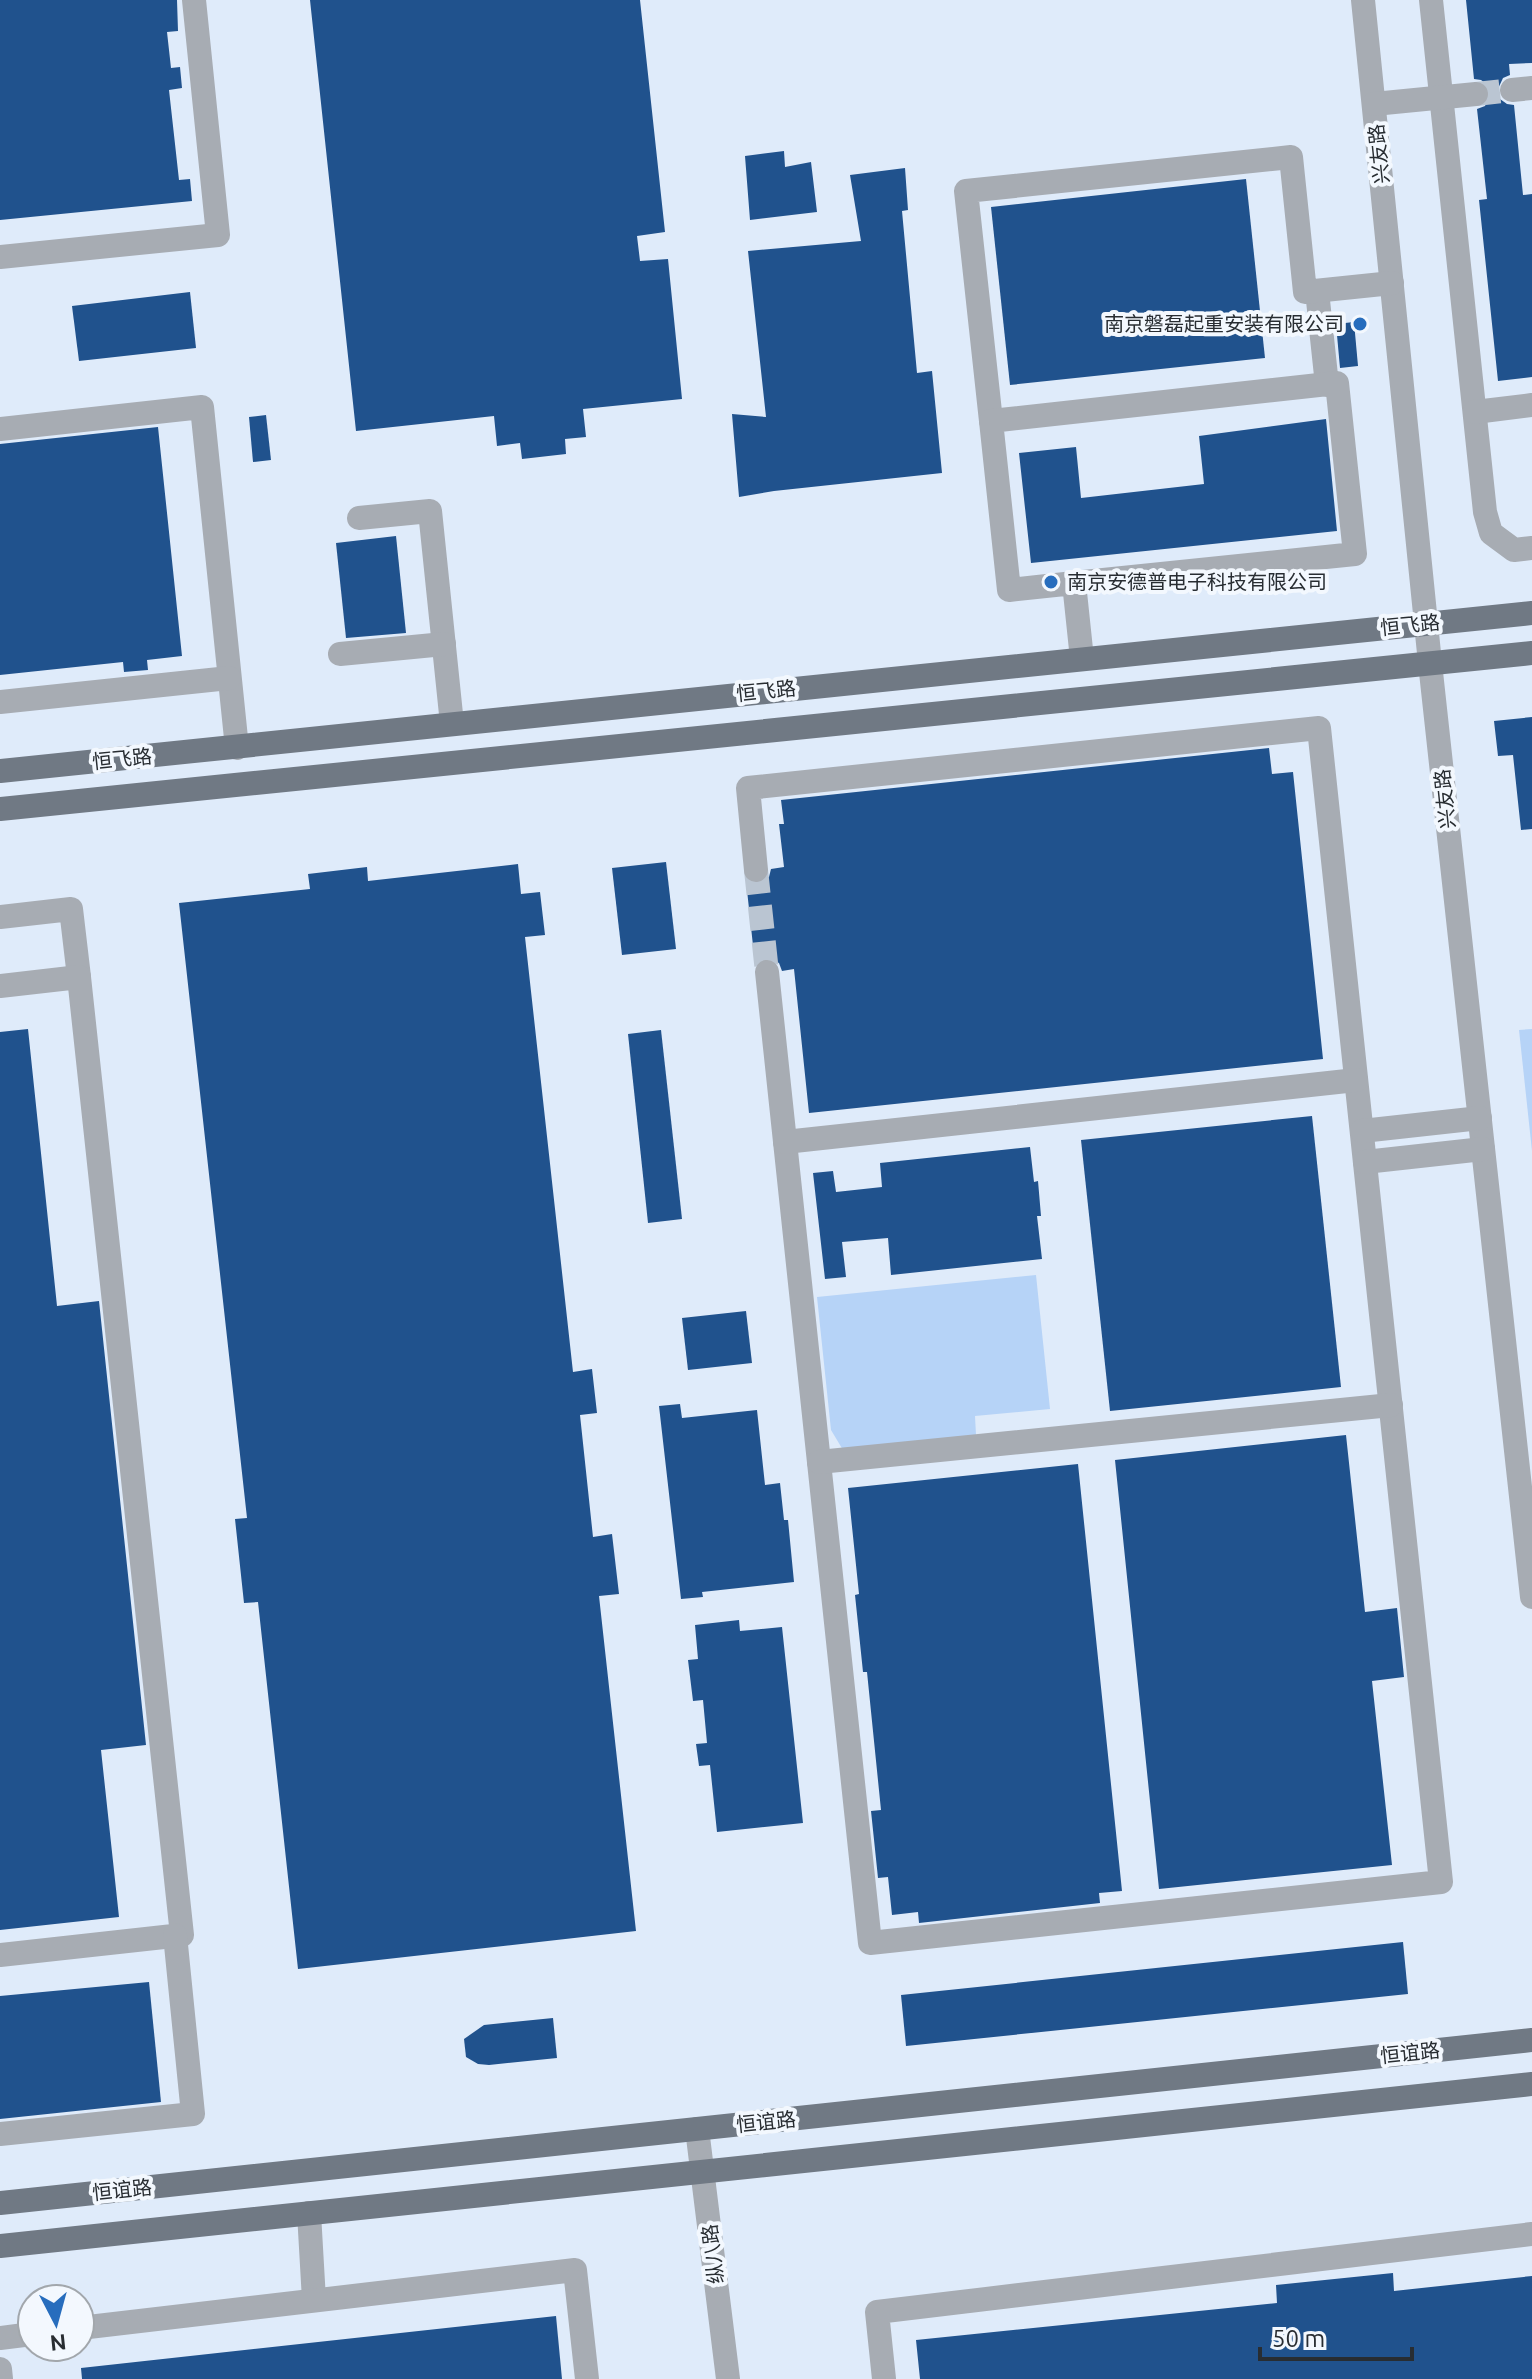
<svg xmlns="http://www.w3.org/2000/svg" width="1532" height="2379" font-family="Ubuntu,'Noto Sans SC',sans-serif">
<style>
.green{fill:#b6d3f7}
.building{fill:#20528d}
.lines{fill:none;stroke-linecap:round;stroke-linejoin:round}
.minor-tunnel{stroke:#bac5d2;stroke-width:24;stroke-dasharray:24 12;stroke-linecap:butt}
.minor{stroke:#a7acb3;stroke-width:24}
.major{stroke:#707984;stroke-width:24}
.poi-dot{fill:#276dbd;stroke:#f3f8fe;stroke-width:3}
.labels{text-anchor:middle;stroke-width:8;stroke-linejoin:round;paint-order:stroke}
.street-label{font-size:20px;fill:#282d32;stroke:#f3f8fe}
.poi-label{font-size:20px;fill:#282d32;stroke:#f3f8fe;text-anchor:end}
</style>
<rect width="100%" height="100%" fill="#dfebfa"/>
<g class="green">
<path d="M1532,1029V1151L1519,1030Z"/>
<path d="M1036,1275L1050,1409L975,1416L976,1435L843,1450L831,1430L817,1297Z"/>
</g>
<g class="building">
<path d="M0,0H177L178,31L167,32L171,68L180,67L182,88L169,90L179,180L190,179L192,201L0,220Z"/>
<path d="M310,0H640L665,232L637,236L640,261L668,259L682,399L583,409L586,437L565,439L566,454L522,459L520,443L497,446L494,416L356,431Z"/>
<path d="M1466,0H1532V63L1509,64L1510,75L1503,78L1497,91L1500,99L1507,104L1514,105L1523,195L1532,194V377L1498,381L1479,200L1487,199L1477,109L1485,106L1491,93L1488,85L1481,80L1474,79Z"/>
<path d="M784,151L785,167L811,162L817,212L750,220L745,156Z"/>
<path d="M905,168L908,210L902,211L917,373L932,371L942,473L774,491L739,497L732,414L766,417L748,251L861,241L850,175Z"/>
<path d="M1246,179L1265,358L1010,385L991,207Z"/>
<path d="M190,292L196,348L79,361L72,306Z"/>
<path d="M1354,322L1358,366L1340,368L1336,324Z"/>
<path d="M266,415L271,460L253,462L249,417Z"/>
<path d="M1326,419L1337,531L1031,563L1019,453L1076,447L1081,498L1204,484L1199,436Z"/>
<path d="M158,427L182,656L147,660L148,670L124,672L123,662L0,675V444Z"/>
<path d="M396,536L406,633L346,638L336,543Z"/>
<path d="M1532,717V829L1521,830L1513,755L1498,756L1494,721Z"/>
<path d="M1269,748L1272,774L1293,772L1323,1059L809,1113L794,969L782,971L779,963L766,957L759,960L755,964L746,881L758,885L769,877L771,869L784,867L779,824H784L781,800Z"/>
<path d="M666,862L676,949L622,955L612,868Z"/>
<path d="M518,864L521,894L540,892L545,935L525,937L573,1372L592,1369L597,1413L580,1415L593,1537L612,1534L619,1594L599,1596L636,1931L298,1969L258,1602L244,1603L235,1519L247,1518L179,903L310,889L308,874L367,867L368,881Z"/>
<path d="M28,1029L57,1306L99,1301L146,1745L101,1750L119,1917L0,1930V1032Z"/>
<path d="M661,1030L682,1219L648,1223L628,1034Z"/>
<path d="M1312,1116L1341,1387L1110,1411L1081,1140Z"/>
<path d="M1030,1147L1034,1182L1038,1181L1041,1216H1037L1042,1259L891,1275L888,1238L842,1242L846,1277L825,1279L813,1173L833,1171L836,1192L882,1187L880,1163Z"/>
<path d="M746,1311L752,1363L688,1370L682,1318Z"/>
<path d="M680,1404L682,1418L757,1410L765,1485L780,1483L784,1520H788L794,1582L702,1592L703,1597L681,1599L659,1406Z"/>
<path d="M1346,1435L1365,1612L1397,1608L1404,1677L1372,1681L1392,1865L1159,1889L1115,1460Z"/>
<path d="M1078,1464L1122,1891L1099,1893L1100,1903L919,1923L918,1912L892,1915L888,1877L878,1878L871,1811L881,1810L867,1672H863L855,1595L859,1594L848,1488Z"/>
<path d="M739,1620L740,1631L782,1627L803,1823L717,1832L710,1765L699,1766L696,1744L707,1743L703,1700L693,1701L688,1660L698,1659L695,1625Z"/>
<path d="M1403,1942L1408,1994L906,2046L901,1995Z"/>
<path d="M149,1982L161,2102L0,2119V1996Z"/>
<path d="M553,2018L557,2058L489,2065L478,2064L466,2057L464,2039L484,2025Z"/>
<path d="M1393,2273L1394,2291L1532,2276V2379H920L916,2340L1277,2303L1276,2285Z"/>
<path d="M556,2316L562,2379H82L81,2368Z"/>
</g>
<g class="lines">
<g class="minor-tunnel">
<path d="M1476,94L1512,90"/>
<path d="M756,870L767,972"/>
</g>
<g class="minor">
<path d="M1363,0L1430,663L1532,1597"/>
<path d="M1431,0L1485,512L1491,533L1514,550L1532,548"/>
<path d="M1512,90L1532,88"/>
<path d="M1374,104L1476,94"/>
<path d="M0,257L218,235L194,0"/>
<path d="M1317,291L1327,385"/>
<path d="M1475,412L1532,405"/>
<path d="M991,421L966,191L1291,157L1305,292L1392,283"/>
<path d="M0,429L202,407L237,748"/>
<path d="M359,518L430,511L452,724"/>
<path d="M1074,583L1009,590L991,421L1337,383L1355,554L1074,583L1082,659"/>
<path d="M340,654L444,644"/>
<path d="M0,702L229,678"/>
<path d="M756,870L748,788L1319,728L1441,1882L870,1943L767,972"/>
<path d="M0,917L71,909L79,977"/>
<path d="M0,986L79,977L182,1935L0,1955"/>
<path d="M1362,1131L1480,1118"/>
<path d="M785,1142L1356,1080"/>
<path d="M1365,1162L1483,1149"/>
<path d="M819,1462L1391,1405"/>
<path d="M697,2129L728,2379"/>
<path d="M0,2134L193,2114L175,1935"/>
<path d="M309,2213L314,2300"/>
<path d="M80,2328L575,2270L587,2379"/>
<path d="M0,2338L32,2334"/>
<path d="M0,2369L1,2379"/>
<path d="M884,2379L877,2312L1532,2234"/>
</g>
<g class="major">
<path d="M0,771L1532,613"/>
<path d="M0,809L1532,653"/>
<path d="M0,2203L1532,2040"/>
<path d="M0,2246L1532,2084"/>
</g>
</g>
<g class="poi-dot">
<circle cx="1360" cy="324" r="8"/>
<circle cx="1051" cy="582" r="8"/>
</g>
<g class="labels">
<g class="street-label">
<text transform="translate(1379 154) rotate(-96)" y="7">兴友路</text>
<text transform="translate(1410 625) rotate(-6)" y="7">恒飞路</text>
<text transform="translate(766 691) rotate(-6)" y="7">恒飞路</text>
<text transform="translate(122 759) rotate(-6)" y="7">恒飞路</text>
<text transform="translate(1445 799) rotate(-96)" y="7">兴友路</text>
<text transform="translate(1410 2053) rotate(-6)" y="7">恒谊路</text>
<text transform="translate(766 2122) rotate(-6)" y="7">恒谊路</text>
<text transform="translate(122 2190) rotate(-6)" y="7">恒谊路</text>
<text transform="translate(713 2254) rotate(-97)" y="7">纵八路</text>
</g>
<g class="poi-label">
<text x="1344" y="331">南京磐磊起重安装有限公司</text>
<text x="1067" y="589" text-anchor="start">南京安德普电子科技有限公司</text>
</g>
</g>
<g transform="translate(56 2323) rotate(174)"><circle r="38" fill="#f3f8fe" stroke="#a2a7ac" stroke-width="2"/>
<path d="M0-6L14 30L0 20L-14 30Z" fill="#276dbd"/>
<text y="-12" font-size="22" font-weight="bold" text-anchor="middle" fill="#282d32">N</text>
</g>
<path d="M1260 2347v12h152v-12" fill="none" stroke="#282d32" stroke-width="4"/>
<text x="1272" y="2347" font-size="24" fill="#282d32" stroke="#f3f8fe" stroke-width="6" paint-order="stroke">50 m</text>
</svg>
